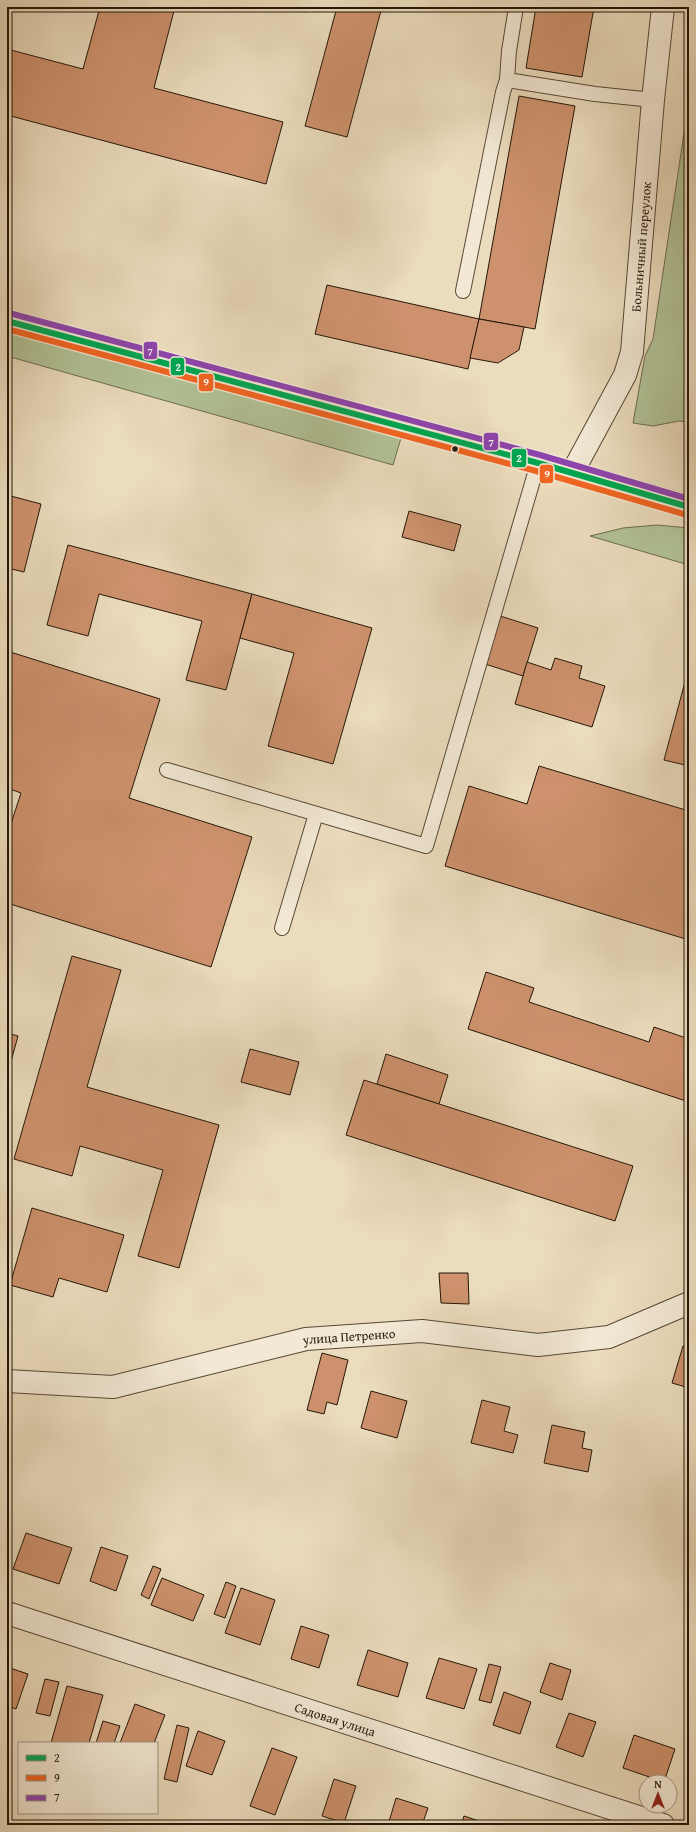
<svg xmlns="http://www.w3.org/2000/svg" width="696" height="1832" font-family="'Gentium Book Plus',serif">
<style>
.green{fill:#b1c296;stroke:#6b6c50}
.building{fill:#cd926d;stroke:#251709}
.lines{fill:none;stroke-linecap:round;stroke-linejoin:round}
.service-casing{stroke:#564836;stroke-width:16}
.minor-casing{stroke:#564836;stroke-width:24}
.tertiary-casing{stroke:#564836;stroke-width:24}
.service{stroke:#f2e8d4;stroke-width:14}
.minor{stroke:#f2e8d4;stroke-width:22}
.tertiary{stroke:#f2e8d4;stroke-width:22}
.bus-1-casing{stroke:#f2e8d4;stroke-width:9}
.bus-2-casing{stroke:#f2e8d4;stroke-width:9}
.bus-3-casing{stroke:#f2e8d4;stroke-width:9}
.bus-1{stroke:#00a651;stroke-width:6}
.bus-2{stroke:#f26522;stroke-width:6}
.bus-3{stroke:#8e44ad;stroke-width:6}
.bus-dot{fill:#251709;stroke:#f2e8d4;stroke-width:1.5}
.labels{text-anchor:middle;stroke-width:3;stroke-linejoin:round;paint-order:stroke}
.street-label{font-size:13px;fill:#251709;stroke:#f2e8d4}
.line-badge{stroke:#f2e8d4;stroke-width:1.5}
.badge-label{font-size:11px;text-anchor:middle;font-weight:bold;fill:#fff}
</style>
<rect width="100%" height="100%" fill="#ebdcbd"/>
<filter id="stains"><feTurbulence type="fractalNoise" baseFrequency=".005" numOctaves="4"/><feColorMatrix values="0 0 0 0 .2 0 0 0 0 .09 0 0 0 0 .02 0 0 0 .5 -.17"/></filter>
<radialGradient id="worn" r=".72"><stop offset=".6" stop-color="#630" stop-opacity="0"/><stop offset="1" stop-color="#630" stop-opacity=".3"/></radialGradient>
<g class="green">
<path d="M689,100V422L679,421L653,426L633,423L645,356L653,339Z"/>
<path d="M7,321L404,428L393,465L7,356Z"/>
<path d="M657,525L689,528V565L590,536L623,528Z"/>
</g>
<g class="building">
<path d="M100,7H175L154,88L283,122L266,184L7,115V49L83,69Z"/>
<path d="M286,7H306L305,12Z"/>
<path d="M337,7H382L347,137L305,126Z"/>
<path d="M536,7H594L582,77L526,68Z"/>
<path d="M519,96L575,106L535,329L479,319Z"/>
<path d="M327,285L479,319L468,369L315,334Z"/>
<path d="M479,319L524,327L519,350L498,363L470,358Z"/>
<path d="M7,495L41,504L24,572L7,568Z"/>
<path d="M409,511L461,525L454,551L402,537Z"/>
<path d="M68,545L252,594L226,690L186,680L202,621L99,594L88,636L47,625Z"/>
<path d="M252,594L372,628L333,764L268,746L294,653L240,638Z"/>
<path d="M497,615L538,628L523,676L482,663Z"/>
<path d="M7,651L160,699L129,798L252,837L211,967L7,903V836L21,793L7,788Z"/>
<path d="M555,658L582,666L579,678L605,686L592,727L515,704L527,662L551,670Z"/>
<path d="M689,667V766L664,760Z"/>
<path d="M539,766L689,811V940L445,866L469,786L527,804Z"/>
<path d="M72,956L121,970L87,1087L219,1125L179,1268L138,1256L163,1170L80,1146L72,1176L14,1159Z"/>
<path d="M486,972L534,988L529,1002L649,1042L654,1027L689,1039V1102L468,1029Z"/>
<path d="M7,1033L18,1036L7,1076Z"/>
<path d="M250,1049L299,1062L290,1095L241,1082Z"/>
<path d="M386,1054L448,1075L439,1104L377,1084Z"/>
<path d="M364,1080L633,1166L615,1221L346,1135Z"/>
<path d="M32,1208L124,1235L107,1292L59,1278L53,1297L10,1285Z"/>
<path d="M439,1273H468L469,1304L441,1303Z"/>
<path d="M683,1346L689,1348V1388L672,1383Z"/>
<path d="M322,1353L348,1360L337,1405L327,1402L324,1414L307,1410Z"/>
<path d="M371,1391L407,1401L397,1438L361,1428Z"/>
<path d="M482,1400L510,1407L504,1431L518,1435L513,1453L471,1443Z"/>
<path d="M552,1425L585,1432L582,1448L592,1450L588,1472L544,1463Z"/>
<path d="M26,1533L72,1548L59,1584L13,1569Z"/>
<path d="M101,1547L128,1556L116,1591L90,1581Z"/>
<path d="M153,1566L161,1569L149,1599L141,1595Z"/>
<path d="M162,1578L204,1595L193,1621L151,1605Z"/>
<path d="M226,1582L236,1586L225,1618L214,1614Z"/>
<path d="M241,1588L275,1600L260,1645L225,1633Z"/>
<path d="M301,1626L329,1635L319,1668L291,1659Z"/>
<path d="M368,1650L408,1663L398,1697L357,1685Z"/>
<path d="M439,1658L477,1669L464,1709L426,1698Z"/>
<path d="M550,1663L571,1670L562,1700L540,1692Z"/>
<path d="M489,1664L501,1667L491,1703L479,1700Z"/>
<path d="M7,1667L28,1674L16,1709L7,1706Z"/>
<path d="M45,1679L59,1682L50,1716L36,1713Z"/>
<path d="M67,1686L103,1695L89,1743H51Z"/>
<path d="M504,1692L531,1702L520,1734L493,1725Z"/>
<path d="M135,1704L165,1715L154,1743H120Z"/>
<path d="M569,1713L596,1722L583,1757L556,1747Z"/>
<path d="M103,1721L120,1726L114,1743H96Z"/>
<path d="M177,1725L189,1728L177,1782L164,1779Z"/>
<path d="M198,1731L225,1741L212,1775L186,1766Z"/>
<path d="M634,1735L675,1749L664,1782L623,1768Z"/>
<path d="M272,1748L297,1757L275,1815L250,1806Z"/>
<path d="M334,1779L356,1786L344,1823L322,1816Z"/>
<path d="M396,1798L428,1808L422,1825H388Z"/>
<path d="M464,1816L491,1825H461Z"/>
</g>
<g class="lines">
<g class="service-casing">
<g id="service">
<path d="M516,7L509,51L507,80L595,94L653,100"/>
<path d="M463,291L503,92L507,80"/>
<path d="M167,770L426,846L538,463"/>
<path d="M282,928L316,814"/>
</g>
</g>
<g class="minor-casing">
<g id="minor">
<path id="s1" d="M572,473L625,375L632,352L653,100L663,7"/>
<path id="s2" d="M7,1381L113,1387L306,1339L422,1331L538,1345L609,1337L689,1303"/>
<path id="s3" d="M7,1613L663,1825"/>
</g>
</g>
<g class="tertiary-casing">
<path id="tertiary" d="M7,321L538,463L689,507"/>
</g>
<use href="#service" class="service"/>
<use href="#minor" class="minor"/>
<use href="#tertiary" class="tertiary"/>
<g class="bus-1-casing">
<path id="bus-1" d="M7,321L538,463L689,507"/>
</g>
<g class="bus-2-casing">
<path id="bus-2" d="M7,329L536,471L687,515"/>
</g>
<g class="bus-3-casing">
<path id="bus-3" d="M9,313L540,455L689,499"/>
</g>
<use href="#bus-1" class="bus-1"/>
<use href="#bus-2" class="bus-2"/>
<use href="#bus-3" class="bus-3"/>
</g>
<circle class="bus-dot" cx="455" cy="449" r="3.5"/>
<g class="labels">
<g class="street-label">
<text dy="5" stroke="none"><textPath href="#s1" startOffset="241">Больничный переулок</textPath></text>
<text dy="5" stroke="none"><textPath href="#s2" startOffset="348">улица Петренко</textPath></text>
<text dy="5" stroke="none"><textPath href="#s3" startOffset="345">Садовая улица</textPath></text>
</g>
</g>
<g class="line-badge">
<rect x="143" y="341" width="15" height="19" rx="4" fill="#8e44ad"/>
<rect x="170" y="357" width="15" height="19" rx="4" fill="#00a651"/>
<rect x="198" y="373" width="16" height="19" rx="4" fill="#f26522"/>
<rect x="483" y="432" width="16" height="19" rx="4" fill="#8e44ad"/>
<rect x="511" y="448" width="16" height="20" rx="4" fill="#00a651"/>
<rect x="539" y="464" width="15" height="20" rx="4" fill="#f26522"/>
</g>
<g class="badge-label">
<text x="150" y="355">7</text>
<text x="178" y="371">2</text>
<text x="206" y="386">9</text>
<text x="491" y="446">7</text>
<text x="519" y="462">2</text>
<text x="547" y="478">9</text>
</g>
<rect width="696" height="1832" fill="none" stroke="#ebdcbd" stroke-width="24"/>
<rect x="8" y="8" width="680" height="1816" fill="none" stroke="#251709" stroke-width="2"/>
<rect x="12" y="12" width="672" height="1808" fill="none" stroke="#251709"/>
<rect x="18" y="1742" width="140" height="72" fill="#f2e8d4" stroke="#a09483"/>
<rect x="26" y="1755" width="20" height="6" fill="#00a651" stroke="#a09483"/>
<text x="54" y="1762" font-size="12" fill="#251709">2</text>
<rect x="26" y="1775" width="20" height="6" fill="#f26522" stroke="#a09483"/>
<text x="54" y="1782" font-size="12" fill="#251709">9</text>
<rect x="26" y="1795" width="20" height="6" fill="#8e44ad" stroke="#a09483"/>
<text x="54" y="1802" font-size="12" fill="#251709">7</text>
<g transform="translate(658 1794)"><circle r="19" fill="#f2e8d4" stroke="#a09483"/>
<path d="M0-3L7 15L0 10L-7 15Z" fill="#8f2418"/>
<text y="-6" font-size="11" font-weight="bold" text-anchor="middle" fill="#251709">N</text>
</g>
<rect width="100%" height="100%" filter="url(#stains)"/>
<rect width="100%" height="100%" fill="url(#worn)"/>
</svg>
